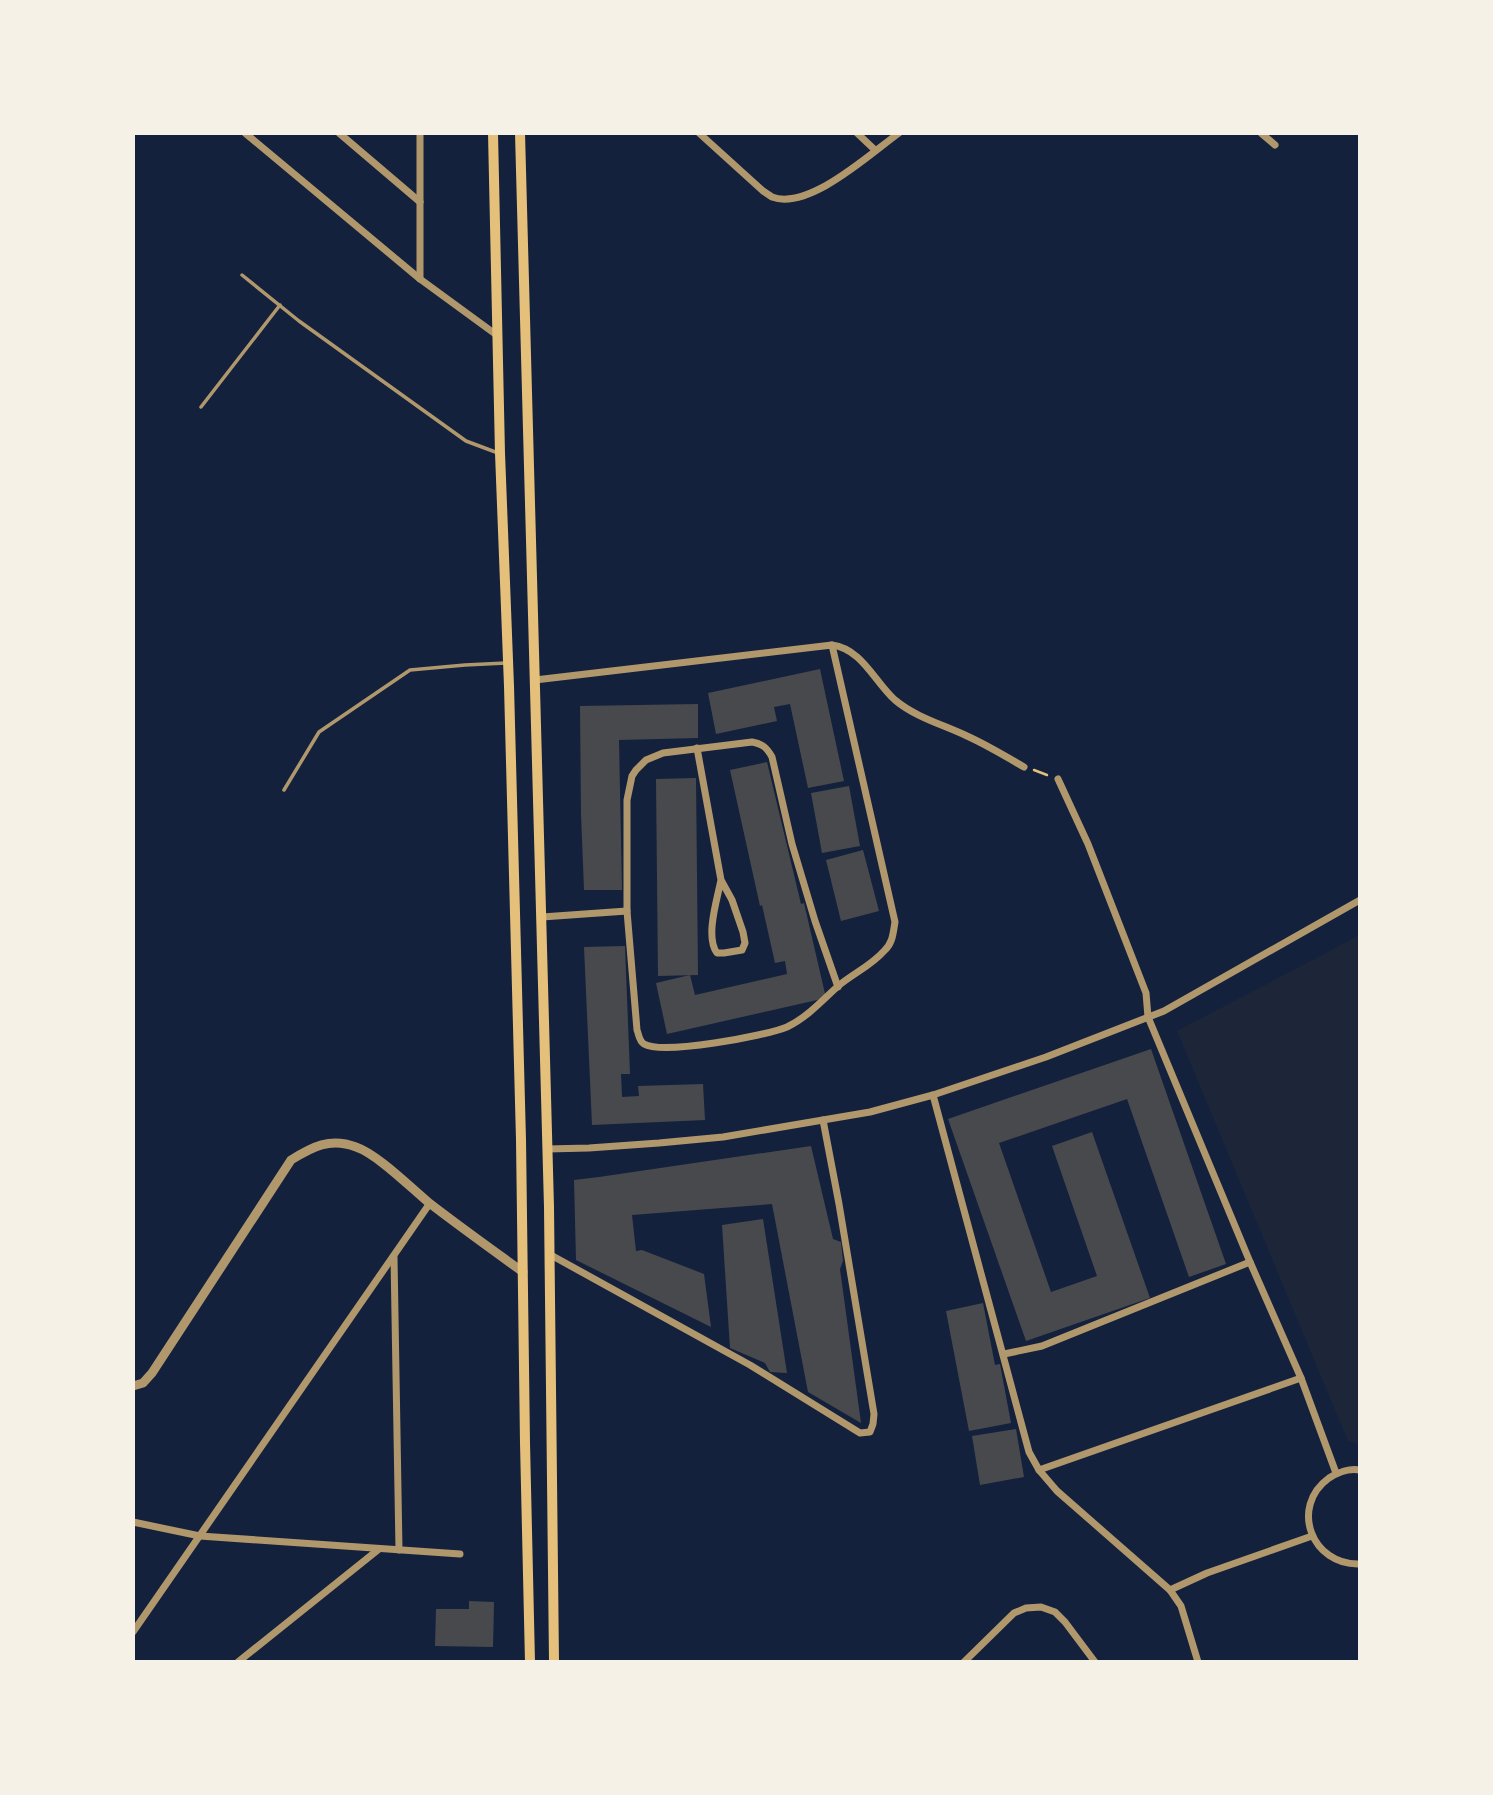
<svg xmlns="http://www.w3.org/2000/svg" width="1493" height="1795" font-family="'Titillium Web',sans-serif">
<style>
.green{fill:#1d2539}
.building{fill:#48494c}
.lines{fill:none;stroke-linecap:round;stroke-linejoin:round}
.path{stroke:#e5c07b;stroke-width:2.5}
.service{stroke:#b1986c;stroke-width:3.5}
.minor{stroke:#b1986c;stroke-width:7}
.tertiary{stroke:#b1986c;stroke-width:9}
.secondary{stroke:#e5c07b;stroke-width:10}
</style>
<rect width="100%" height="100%" fill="#14213d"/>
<path class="green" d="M1360,935V1444L1348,1441L1177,1031Z"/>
<g class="building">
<path d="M820,669L844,781L808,788L790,704L774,707L777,721L716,734L708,693Z"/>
<path d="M698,704V738L619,740L622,890H584L581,814L580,706Z"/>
<path d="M767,762L801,904L804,903L826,998L667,1034L656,983L690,975L695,995L787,974L785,961L775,963L762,905L760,906L730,770Z"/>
<path d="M696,778L698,975L658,976L656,779Z"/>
<path d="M849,786L860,846L822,853L811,793Z"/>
<path d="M863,850L879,911L841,921L826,860Z"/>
<path d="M625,946L630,1074H621L622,1097L639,1096L638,1086L703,1084L705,1120L592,1125L584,947Z"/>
<path d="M1151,1049L1226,1264L1189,1277L1127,1099L999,1143L1051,1292L1097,1276L1052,1146L1092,1132L1150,1298L1026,1341L948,1119Z"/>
<path d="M811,1146L833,1239L841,1242L843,1261L840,1269L861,1423L808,1392L772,1204L632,1215L636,1251L642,1250L704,1274L711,1327L576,1260L574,1180L599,1177Z"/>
<path d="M763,1219L787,1373L770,1372L765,1363L730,1348L722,1225Z"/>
<path d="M983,1303L995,1365L1000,1364L1011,1423L969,1431L946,1311Z"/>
<path d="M1016,1429L1024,1477L980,1485L972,1436Z"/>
<path d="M469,1601L494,1602L493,1647L435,1646L436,1609H469Z"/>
</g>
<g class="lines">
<path class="path" d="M1034,770L1047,775"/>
<g class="service">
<path d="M242,275L299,321L466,441L498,453"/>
<path d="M201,407L280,305"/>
<path d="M284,790L319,732L410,670L465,665L506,663"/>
</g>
<g class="minor">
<path d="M245,133L420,279L498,336"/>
<path d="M339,133L420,202"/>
<path d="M420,133V279"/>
<path d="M699,133L763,191C766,193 769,195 772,197C809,211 871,153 899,133"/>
<path d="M857,133L875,150"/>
<path d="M1261,133L1275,145"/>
<path d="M832,645C862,649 874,681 895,700C915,717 944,725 967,736C987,745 1005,756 1024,767"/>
<path d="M535,680L832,645L895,922C893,933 893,943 884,951C871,966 852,974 837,987C822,1001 806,1018 787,1027C765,1036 663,1055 644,1044C639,1041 639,1035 637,1030L627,911"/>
<path d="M697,748L721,880L732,900L743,932L745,943L742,950L724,953H717C705,937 717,900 721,880"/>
<path d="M1058,779L1088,844L1146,993L1148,1017L1250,1262"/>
<path d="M542,917L627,911V800L632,776L636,770L646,760L663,753L752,742C763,744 767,748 772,757L792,844L815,921L838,987"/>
<path d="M933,1095L1029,1452L1039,1470L1057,1491L1170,1590L1181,1606L1198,1662"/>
<path d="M547,1149L589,1148L659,1143L723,1137L870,1112L933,1095L1046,1057L1164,1011L1360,900"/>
<path d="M549,1254L750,1365L860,1433L870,1432L873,1424L874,1414L839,1204L823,1120"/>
<path d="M394,1257L399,1550"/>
<path d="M1004,1354L1042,1346L1250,1262L1301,1378L1336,1473"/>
<path d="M1039,1470L1301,1378"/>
<path d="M1360,1470C1350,1468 1338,1472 1329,1478C1289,1507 1312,1566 1360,1564"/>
<path d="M133,1522L200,1536L460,1554"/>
<path d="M1170,1590L1207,1573L1312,1536"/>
<path d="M133,1632L430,1203"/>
<path d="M238,1662L379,1549"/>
<path d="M964,1662L1014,1613L1026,1608L1041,1607L1055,1612L1065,1622L1095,1662"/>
</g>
<path class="tertiary" d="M133,1386L143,1383L152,1373L291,1160C312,1147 330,1137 356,1147C377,1154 410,1187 428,1202C459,1226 491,1249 523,1272"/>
<g class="secondary">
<path d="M493,133L500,453L509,686L521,1140L525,1443L530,1662"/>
<path d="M520,133L549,1207L554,1662"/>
</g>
</g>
<rect width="1493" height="1795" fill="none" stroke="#f6f1e7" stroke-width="270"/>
</svg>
